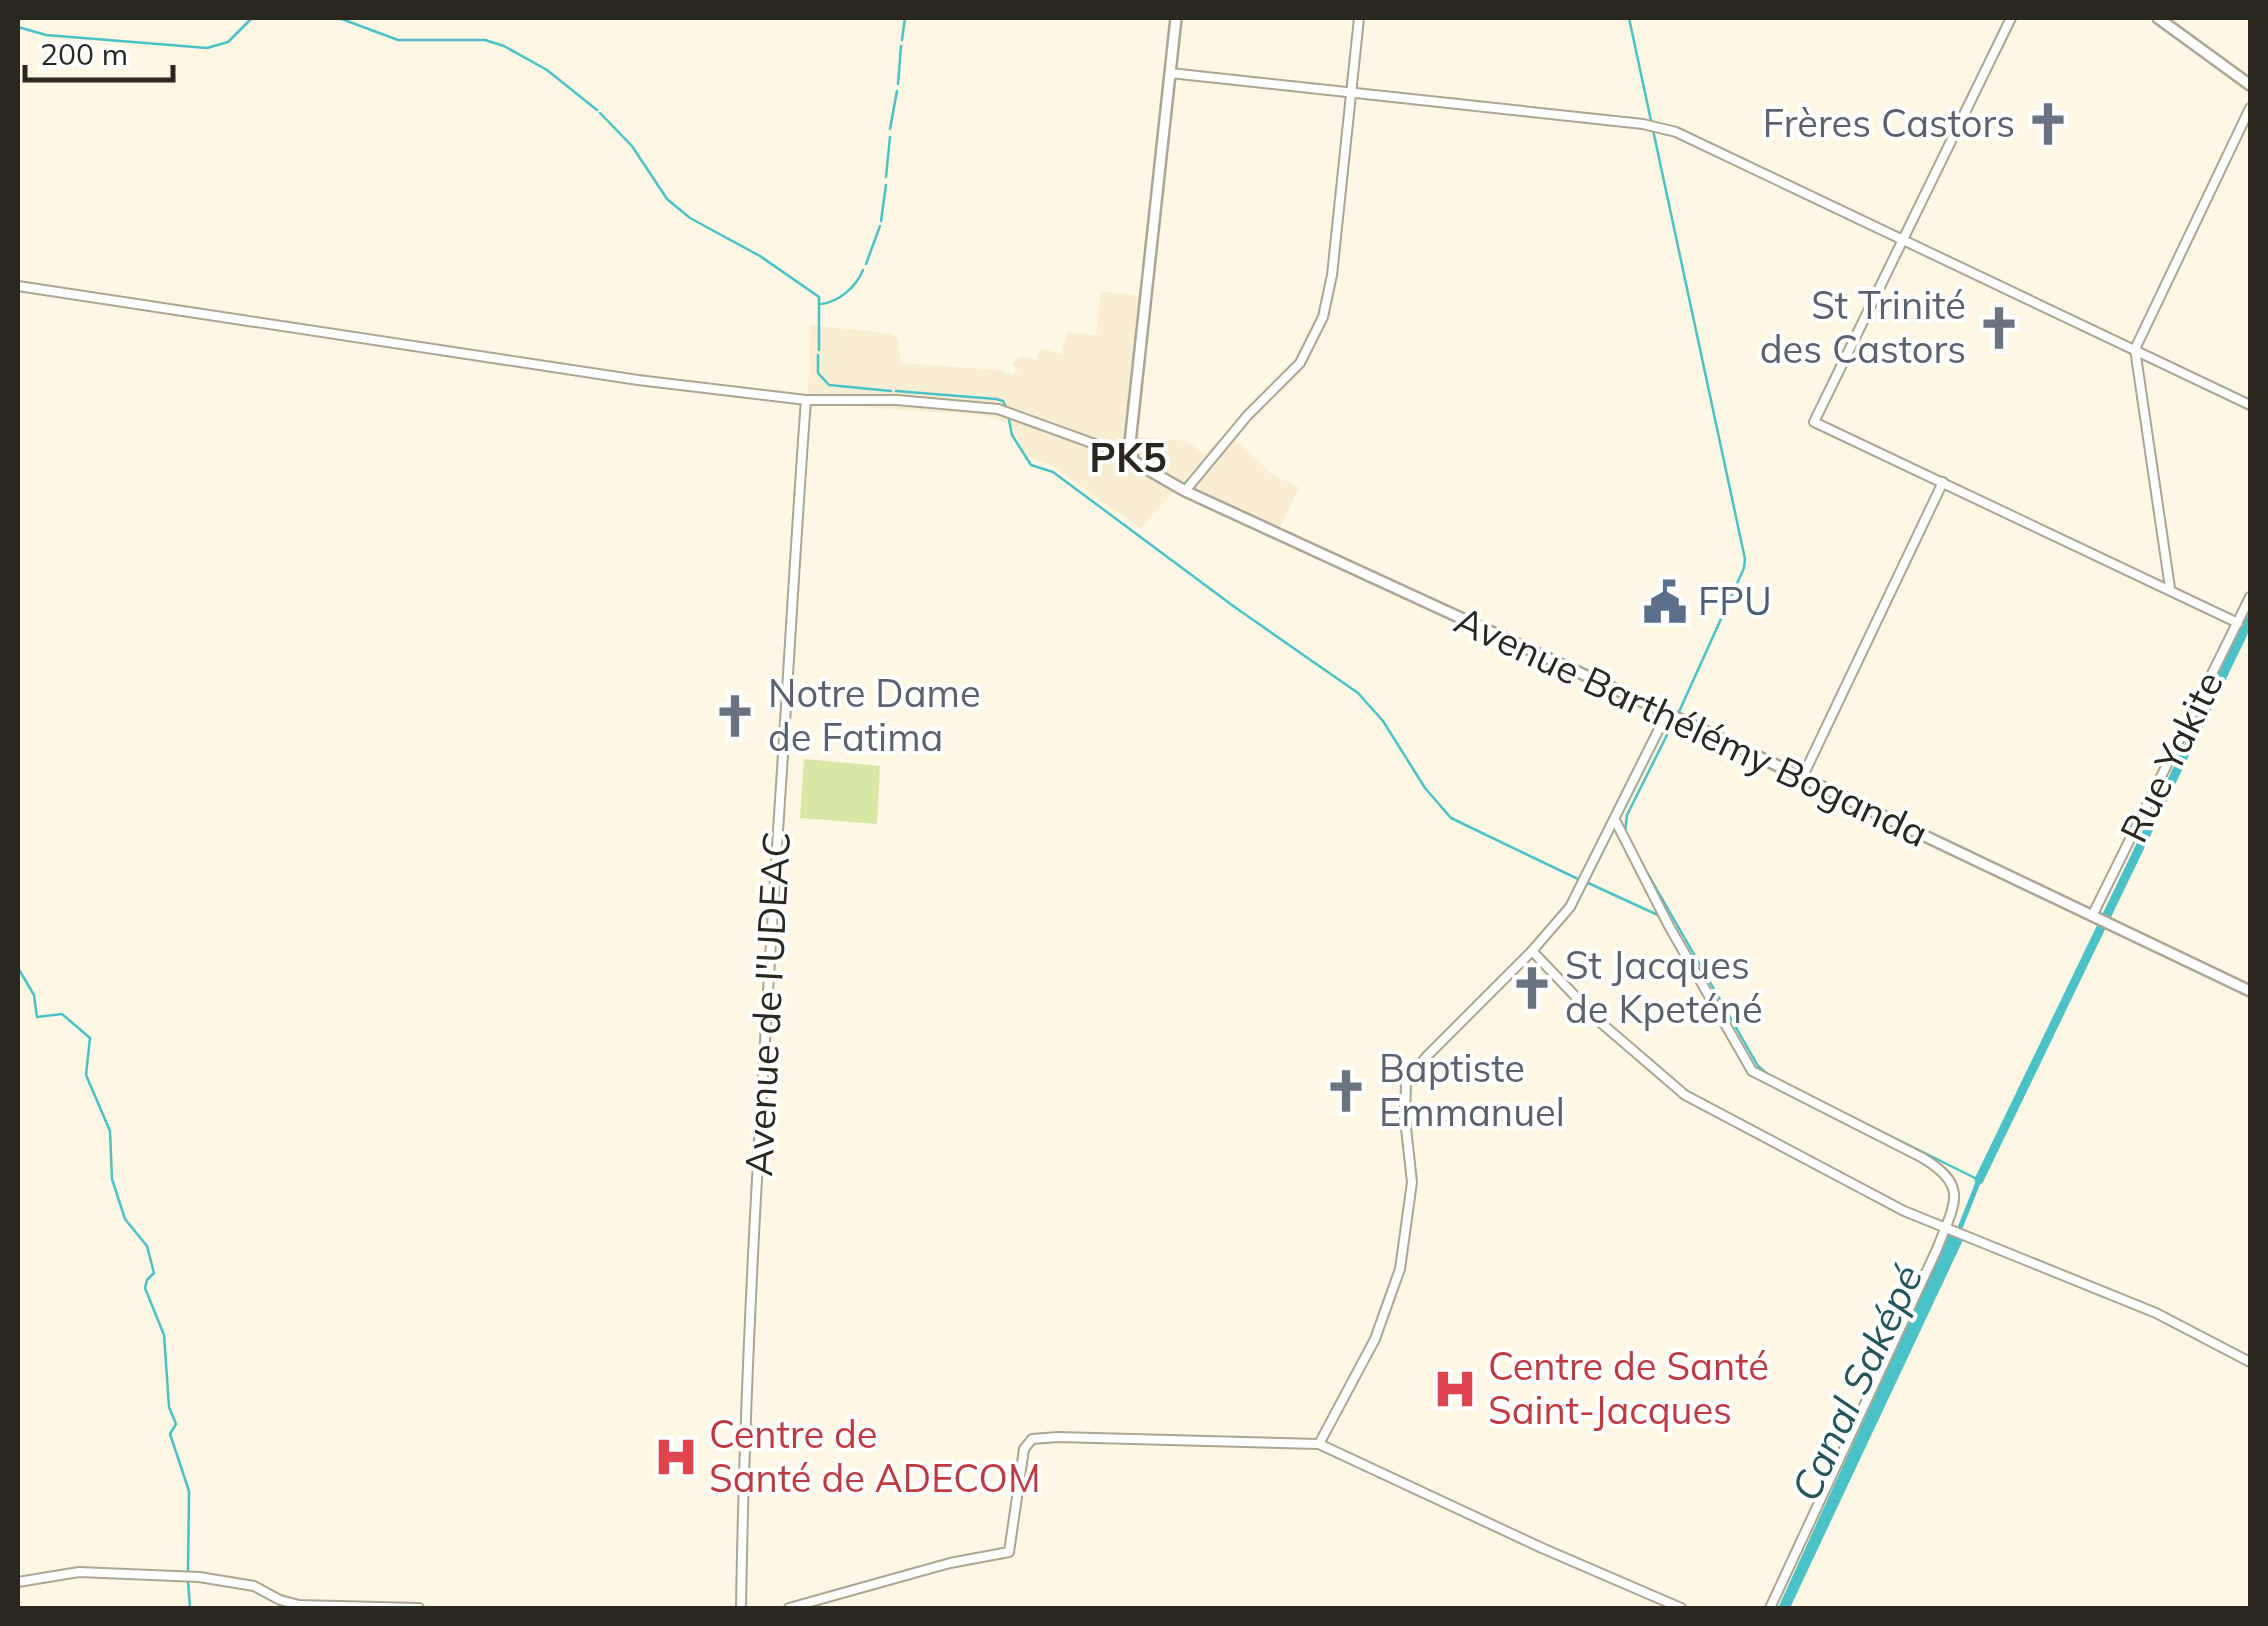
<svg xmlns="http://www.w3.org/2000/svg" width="2268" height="1626" font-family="Mulish,sans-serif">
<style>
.built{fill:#f7eed3}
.green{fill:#d9e7a4}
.water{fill:#4ac1c7}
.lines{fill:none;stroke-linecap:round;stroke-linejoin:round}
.stream{stroke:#4ac1c7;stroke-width:2.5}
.canal{stroke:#4ac1c7;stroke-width:5}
.river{stroke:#4ac1c7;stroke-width:9}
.secondary-casing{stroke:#aba593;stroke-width:12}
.primary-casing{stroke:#aba593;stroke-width:14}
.secondary{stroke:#fff;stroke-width:8}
.primary{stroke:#fff;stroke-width:9}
.labels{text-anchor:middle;stroke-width:8;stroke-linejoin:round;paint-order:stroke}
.worship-label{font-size:38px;fill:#5b616d;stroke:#fff;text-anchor:start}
.service-label{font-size:38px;fill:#4e5e75;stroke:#fff;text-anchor:start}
.street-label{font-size:38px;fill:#2a2720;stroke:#fff}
.health-label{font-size:38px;fill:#be3a42;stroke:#fff;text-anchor:start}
.neighbourhood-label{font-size:40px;font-weight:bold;fill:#2a2720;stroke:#fff}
.water-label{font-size:40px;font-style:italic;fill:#245659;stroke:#fff}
</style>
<rect width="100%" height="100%" fill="#fef7e4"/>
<path class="built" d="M1101,291L1151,297L1139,437L1186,441L1204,454L1228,433L1273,475L1299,487L1274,540L1174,491L1140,528L1052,466L1026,456L1011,425L987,416L833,405L808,392L810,325L893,334L898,339L901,363L998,370L1013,375L1018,369L1011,364L1020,357L1036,359L1041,348L1061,354L1067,332L1096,335Z"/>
<path class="green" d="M804,759L880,766L877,824L800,818Z"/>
<path class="water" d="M1949,1234L1963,1240L1790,1608H1778Z"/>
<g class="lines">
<g class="stream">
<path d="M339,18L398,40H485L504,46L547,70L597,110"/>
<path d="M1629,18L1745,559L1744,568L1678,714"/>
<path d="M18,27L46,35L207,48L228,42L252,18"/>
<path d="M902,40L905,18"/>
<path d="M898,84L901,46"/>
<path d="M600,113L632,146L667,199L690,218L760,256L819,297V350"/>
<path d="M890,129L897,91"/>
<path d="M886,177L890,137"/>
<path d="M881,221L886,185"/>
<path d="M866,264L880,226"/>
<path d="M821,304C839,302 856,287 863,270"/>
<path d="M818,355V373L829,385L891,391"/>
<path d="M896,391L996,399L1003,401L1006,407"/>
<path d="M1009,420L1012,435L1031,465L1053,472L1236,608L1358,693L1383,721L1425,788L1451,818L1578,879"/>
<path d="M1625,832L1627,815L1674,721"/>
<path d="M1633,848L1758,1066L1770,1076"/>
<path d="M1586,882L1660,916"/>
<path d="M18,968L34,995L37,1017L62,1014L90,1038L86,1075L110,1131L112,1179L125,1219L147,1246L154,1273L147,1280L145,1288L164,1335L169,1407L176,1424L170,1434L189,1491L188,1573"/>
<path d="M1786,1084L1979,1180"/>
<path d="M188,1581L190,1608"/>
</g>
<path class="canal" d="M1958,1233L1979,1180"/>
<path class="river" d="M1979,1180L2250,619"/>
<g class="secondary-casing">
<g id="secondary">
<path d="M2011,18L1814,422L2238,623"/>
<path d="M1170,73L1643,124L1676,132L2250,405"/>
<path d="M18,286L638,380L806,400H897L998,409L1125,455"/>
<path d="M1185,491L1247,416L1300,363L1323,317L1332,275L1359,18"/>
<path d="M2170,588L2135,349L2250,108"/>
<path d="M1802,778L1943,482"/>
<path d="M1615,820L1669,926L1752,1071L1921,1157C1971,1186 1954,1204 1937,1249L1770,1608"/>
<path d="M2092,916L2250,597"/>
<path d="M1532,951L1600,1022L1685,1095L1904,1211L2156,1313L2250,1362"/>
<path d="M1319,1444L1375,1339L1400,1269L1412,1182L1405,1119L1406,1083L1427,1056L1532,951L1570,907L1667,713"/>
<path d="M18,1582L79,1572L199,1577L254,1586L280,1600L299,1605L419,1608"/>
<path d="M741,1608C745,1339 763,1069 780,800C789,666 796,533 806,400"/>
<path d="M789,1608L950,1563L1009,1552L1024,1449L1032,1439L1058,1437L1319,1444L1542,1548L1681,1608"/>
</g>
</g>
<g class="primary-casing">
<g id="primary">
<path d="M2158,18L2250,85"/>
<path d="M1129,452L1176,18"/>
<path d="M1133,461L1132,454L1125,455L1126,462L1133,461L1185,491L1667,713L2250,991"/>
</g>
</g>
<use href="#secondary" class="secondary"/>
<use href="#primary" class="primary"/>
</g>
<defs>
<g id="church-bare" transform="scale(3.45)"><path d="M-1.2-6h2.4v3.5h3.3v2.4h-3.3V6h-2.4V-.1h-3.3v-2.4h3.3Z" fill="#6b7280" stroke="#fff" stroke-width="2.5" paint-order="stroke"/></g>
<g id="civic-bare" transform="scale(3.45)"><path d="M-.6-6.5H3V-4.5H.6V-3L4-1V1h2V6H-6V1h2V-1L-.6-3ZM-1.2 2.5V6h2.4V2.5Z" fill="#5c6f8a" stroke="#fff" stroke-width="2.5" paint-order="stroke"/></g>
<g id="hospital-bare" transform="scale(3.45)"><path d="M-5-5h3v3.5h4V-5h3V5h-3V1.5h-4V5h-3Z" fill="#e0444e" stroke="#fff" stroke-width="2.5" paint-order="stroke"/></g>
</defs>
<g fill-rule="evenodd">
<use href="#church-bare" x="2048" y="124"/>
<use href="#church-bare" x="1999" y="328"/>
<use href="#civic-bare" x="1665" y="602"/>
<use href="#church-bare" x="735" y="716"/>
<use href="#church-bare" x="1532" y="988"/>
<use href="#church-bare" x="1346" y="1091"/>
<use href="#hospital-bare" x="1455" y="1389"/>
<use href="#hospital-bare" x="676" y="1457"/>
</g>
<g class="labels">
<g class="worship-label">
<text x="2015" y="137" text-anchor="end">Frères Castors</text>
<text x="1966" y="319" text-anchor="end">St Trinité<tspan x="1966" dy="44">des Castors</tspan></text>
<text x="768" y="707">Notre Dame<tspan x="768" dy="44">de Fatima</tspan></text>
<text x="1565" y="979">St Jacques<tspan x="1565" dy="44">de Kpeténé</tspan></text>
<text x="1379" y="1082">Baptiste<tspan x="1379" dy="44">Emmanuel</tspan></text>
</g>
<g class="service-label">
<text x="1698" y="615">FPU</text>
</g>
<g class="street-label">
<text transform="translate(1691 727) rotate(25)" y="13">Avenue Barthélémy Boganda</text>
<text transform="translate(2172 757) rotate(-64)" y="13">Rue Yakite</text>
<text transform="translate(768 1004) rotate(-87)" y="13">Avenue de I'UDEAC</text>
</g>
<g class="health-label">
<text x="1488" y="1380">Centre de Santé<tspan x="1488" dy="44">Saint-Jacques</tspan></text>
<text x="709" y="1448">Centre de<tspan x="709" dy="44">Santé de ADECOM</tspan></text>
</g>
<g class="neighbourhood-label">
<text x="1128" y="472">PK5</text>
</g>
<g class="water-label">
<text transform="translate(1857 1383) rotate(-65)" y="14">Canal Saképé</text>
</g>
</g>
<rect width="2268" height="1626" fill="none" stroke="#2a2720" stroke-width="40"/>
<path d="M25 65v15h148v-15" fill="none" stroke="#2a2720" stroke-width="5"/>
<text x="40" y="65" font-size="30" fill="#2a2720" stroke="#ffffff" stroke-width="8" paint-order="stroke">200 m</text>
</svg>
